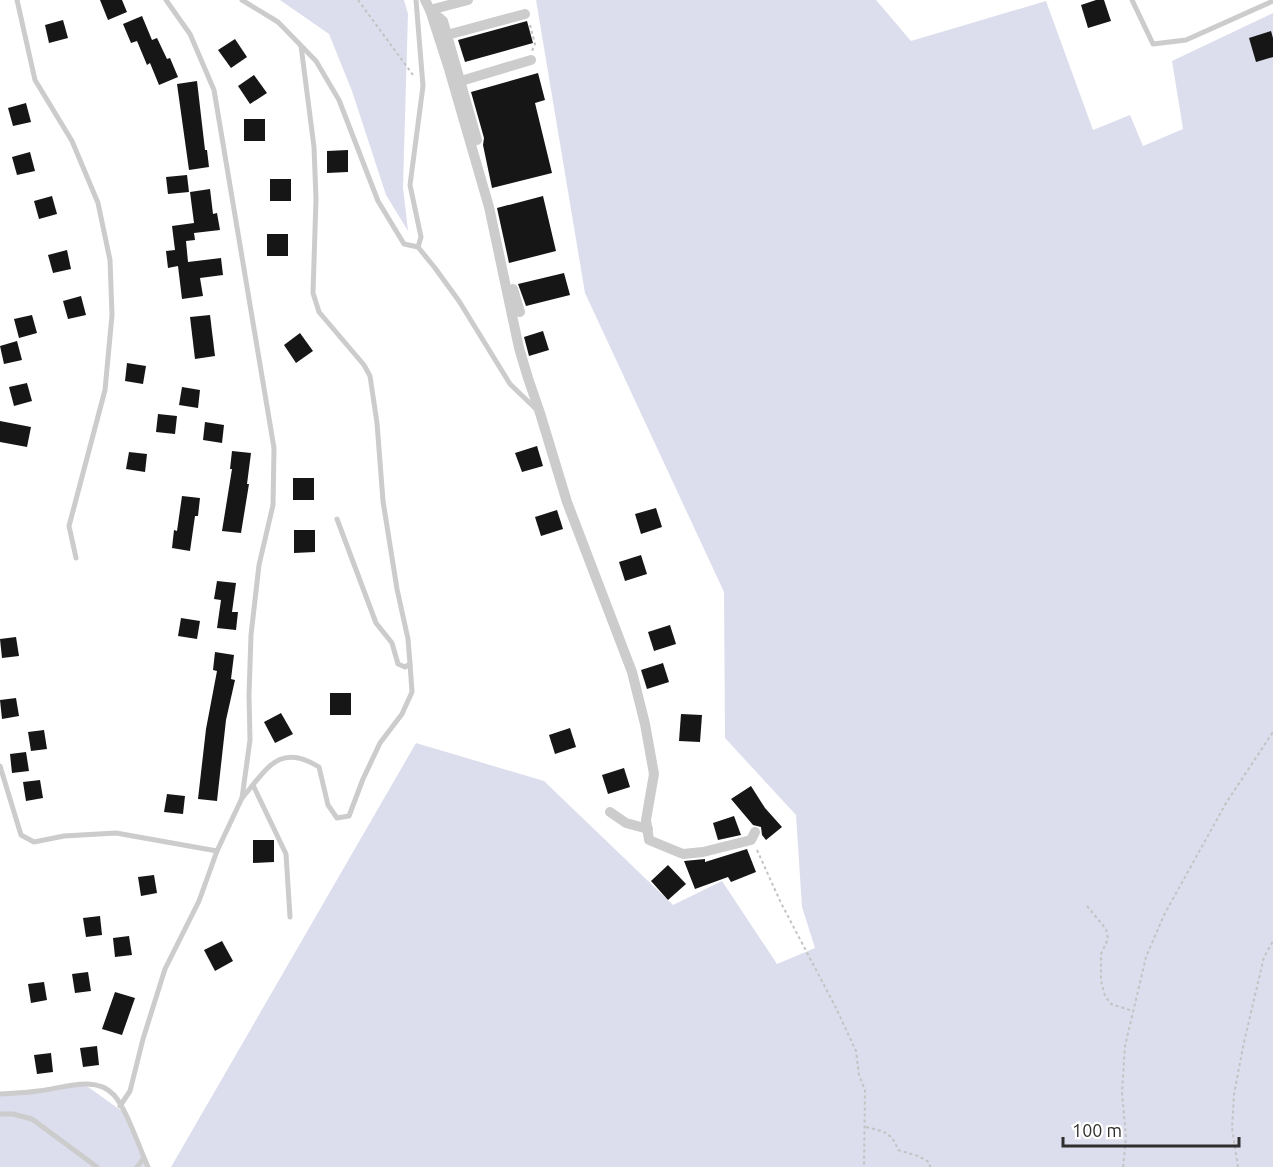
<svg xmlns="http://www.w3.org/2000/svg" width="1273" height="1167" font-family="Ubuntu,sans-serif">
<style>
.green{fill:#dddeed}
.building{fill:#161616}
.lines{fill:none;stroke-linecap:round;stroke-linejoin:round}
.path{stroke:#c3c3c3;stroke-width:2;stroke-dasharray:3 3;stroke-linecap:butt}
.service{stroke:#ccc;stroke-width:5}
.minor{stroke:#ccc;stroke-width:10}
</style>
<rect width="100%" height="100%" fill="#fff"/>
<g class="green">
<path d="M280,0H404L408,14L403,187L408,231L386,195L352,91L329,34Z"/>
<path d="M536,0H876L911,41L1046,1L1093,130L1130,115L1143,146L1183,129L1172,61L1273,13V1167H171L416,743L544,781L673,905L722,881L777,964L815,948L802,907L796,815L725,738L724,592L585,293Z"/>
<path d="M84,1084L123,1112L147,1167H0V1093Z"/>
</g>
<g class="building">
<path d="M100,0H122L127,12L108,20Z"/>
<path d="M1096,0H1104L1111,21L1088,28L1081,5Z"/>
<path d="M142,16L152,40L157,38L167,59L170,58L178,77L159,85L150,63L147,65L137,41L131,43L123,24Z"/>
<path d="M63,20L68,38L49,43L45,25Z"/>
<path d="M527,21L533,43L465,62L458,40Z"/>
<path d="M1271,31L1273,38V57L1256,62L1249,38Z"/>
<path d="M235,39L247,57L231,68L218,50Z"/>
<path d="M538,73L545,100L535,103L552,173L492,188L483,145L484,138L471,92Z"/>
<path d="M254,75L267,93L250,104L238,86Z"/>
<path d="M197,81L205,150H207L209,167L189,170L177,84Z"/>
<path d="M26,103L31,122L13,126L8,108Z"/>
<rect x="244" y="119" width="21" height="22"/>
<path d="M348,150V172L327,173V151Z"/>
<path d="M30,152L35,171L17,175L12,157Z"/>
<path d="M187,175L189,192L168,194L166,177Z"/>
<rect x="270" y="179" width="21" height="22"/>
<path d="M210,189L213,214L217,213L220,230L194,233L195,240L186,241L188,262L221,258L223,275L200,278L203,296L182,299L178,266L168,268L166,251L175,250L172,226L194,223L190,192Z"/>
<path d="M52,196L57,214L39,219L34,201Z"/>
<path d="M543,196L556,251L509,263L497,208Z"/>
<rect x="267" y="234" width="21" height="22"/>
<path d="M67,250L71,269L53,273L48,255Z"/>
<path d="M564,273L570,295L526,306L518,284Z"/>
<path d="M81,296L86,315L68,319L63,301Z"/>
<path d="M32,315L37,333L19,338L14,319Z"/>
<path d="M210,315L215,356L195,359L190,317Z"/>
<path d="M543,331L549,350L529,356L524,337Z"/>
<path d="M300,333L313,351L296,363L284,345Z"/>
<path d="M17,341L22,360L4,364L0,346Z"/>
<path d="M127,363L146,366L143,384L125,381Z"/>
<path d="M27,383L32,401L14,406L9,387Z"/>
<path d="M182,387L200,390L198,408L179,405Z"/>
<path d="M158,414L177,416L175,434L156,432Z"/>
<path d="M0,421L31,427L27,447L0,442Z"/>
<path d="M205,422L224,425L222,443L203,440Z"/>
<path d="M537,446L543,466L522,472L515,453Z"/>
<path d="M232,451L251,453L247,484H249L241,533L222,531L232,469H230Z"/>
<path d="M129,452L147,454L145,472L126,469Z"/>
<rect x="293" y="478" width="21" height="22"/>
<path d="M182,496L200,498L198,516H195L190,551L172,548L174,530L177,531Z"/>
<path d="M656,508L662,527L641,534L635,514Z"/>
<path d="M557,510L563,529L541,536L535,517Z"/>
<path d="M294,530H315V552L294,553Z"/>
<path d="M641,555L647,574L625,581L619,562Z"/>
<path d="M217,581L236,583L232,612H238L236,630L217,628L221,600L214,599Z"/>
<path d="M181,618L200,621L197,639L178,636Z"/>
<path d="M670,625L676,644L654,651L648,632Z"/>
<path d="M16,637L19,656L2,658L0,639Z"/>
<path d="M215,652L234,655L231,679L235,680L226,720L217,801L198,799L206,729L217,671L213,670Z"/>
<path d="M663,663L669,682L647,689L641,670Z"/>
<rect x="330" y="693" width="21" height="22"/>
<path d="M16,698L19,716L2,719L0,700Z"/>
<path d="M281,713L293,734L275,743L264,722Z"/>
<path d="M681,714L702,715L700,742L679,741Z"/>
<path d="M570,728L576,747L555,754L549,735Z"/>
<path d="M44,730L47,749L31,751L28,732Z"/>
<path d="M26,752L29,771L12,773L10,754Z"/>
<path d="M624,768L630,787L608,794L602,775Z"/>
<path d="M40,780L43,798L26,801L23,782Z"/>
<path d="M751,786L765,808L782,827L766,840L762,835L761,827L753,825L731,799Z"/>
<path d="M167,794L185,796L183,814L164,812Z"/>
<path d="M734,816L741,835L718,840L713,823Z"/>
<path d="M253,840H274V862L253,863Z"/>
<path d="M747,849L756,872L731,882L728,877L695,889L684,861L705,859V862Z"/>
<path d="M668,865L686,884L668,900L651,881Z"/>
<path d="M154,875L157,893L141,896L138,877Z"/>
<path d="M100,916L102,935L86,937L83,918Z"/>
<path d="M129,936L132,955L115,957L113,938Z"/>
<path d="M222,941L233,961L215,971L204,950Z"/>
<path d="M88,972L91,991L75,993L72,974Z"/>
<path d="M44,982L47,1000L31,1003L28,984Z"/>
<path d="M115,992L135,998L122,1035L102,1029Z"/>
<path d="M97,1046L99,1065L83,1067L80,1048Z"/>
<path d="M51,1053L53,1072L37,1074L34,1055Z"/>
</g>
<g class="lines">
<g class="path">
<path d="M358,0L413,75"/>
<path d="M530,25L535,44L532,51"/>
<path d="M757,850L781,903L836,1008L856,1051L859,1075L865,1090L864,1167"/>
<path d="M1087,906L1106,929L1108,939L1101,954V981L1105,996L1111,1004L1133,1011"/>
<path d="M866,1127C884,1132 891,1131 898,1150L918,1156L929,1162L930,1167"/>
<path d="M1123,1167L1126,1138L1122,1092L1125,1046L1146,957L1164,915L1226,803L1273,732"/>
<path d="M1238,1167L1232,1128L1234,1094L1244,1042L1264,957L1273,941"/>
</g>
<g class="service">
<path d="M17,0L35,80L72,141L98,203L110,260L112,315L105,390L69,526L76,558"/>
<path d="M242,0L278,22L316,61L339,100L378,201L404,244L418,247L435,268L459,301L510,384L537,410"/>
<path d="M416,0L423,86L410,185L421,237L418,247"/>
<path d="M1132,0L1153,44L1186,40L1273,1"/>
<path d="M337,519L376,623L392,643L398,664L405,667L410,664"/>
<path d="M0,766L21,835L34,842L64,836L116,833L217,851"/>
<path d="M253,785L286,854L290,917"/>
<path d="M242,798C266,771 278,741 319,767L328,805L337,818L349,816L363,779L380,743L402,714L412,692L410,664L408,639L397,589L383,501L377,423L370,376L364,365L319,312L313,293L316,199L314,147L301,46"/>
<path d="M0,1094C12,1093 25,1093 38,1091C61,1089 95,1074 114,1095C127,1110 139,1147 148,1167"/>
<path d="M120,1106L130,1091L143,1039L165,969L199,901L217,851L242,798L250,740L249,695L251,635L259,565L273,505L274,448L214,90L190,34L166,0"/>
<path d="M0,1114H13L32,1119L97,1167"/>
<path d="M137,1167L144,1158"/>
</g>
<g class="minor">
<path d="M425,0L430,10L468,0"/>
<path d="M430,10L449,69L489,207L519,348L528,378L540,413L567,502L632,672L645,724L654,774L646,820L649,840L683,854L703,852L751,840L755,832"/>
<path d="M430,10L443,21L477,140"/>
<path d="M447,35L525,14"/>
<path d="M461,81L531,60"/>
<path d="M513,289L520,312"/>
<path d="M610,812L626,823L648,829"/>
</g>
</g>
<path d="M1063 1137v9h176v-9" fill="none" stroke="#2f2f2f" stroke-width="3"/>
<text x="1072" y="1137" font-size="18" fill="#2f2f2f" stroke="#ffffff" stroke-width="4.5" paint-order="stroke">100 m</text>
</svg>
